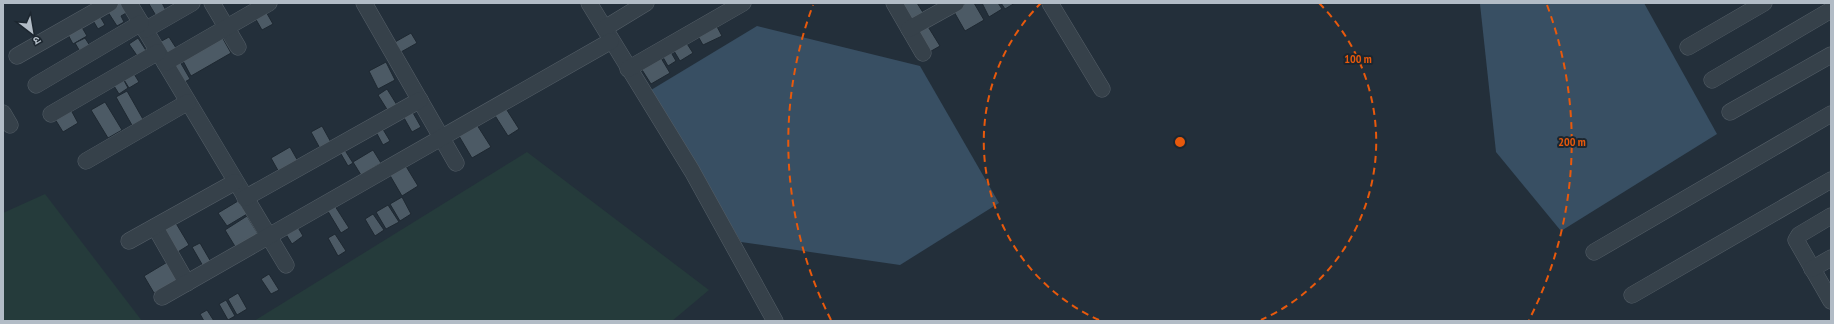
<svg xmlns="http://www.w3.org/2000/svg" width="1834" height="324" font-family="'PT Sans Narrow','Noto Sans Devanagari',sans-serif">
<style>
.green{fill:#253b3b}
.water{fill:#384f63}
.building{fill:#4c5a65;stroke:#1e2831}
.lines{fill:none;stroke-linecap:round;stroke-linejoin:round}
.minor-casing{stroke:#555f68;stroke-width:17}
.minor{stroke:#36414a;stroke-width:16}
.ring{fill:none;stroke:#e8590c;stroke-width:2;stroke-dasharray:7 5}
.centre{fill:#e8590c;stroke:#1c262f;stroke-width:2}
.ring-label{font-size:12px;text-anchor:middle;font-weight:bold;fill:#e8590c;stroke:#1c262f;stroke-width:4;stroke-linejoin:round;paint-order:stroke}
</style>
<rect width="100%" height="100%" fill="#232f3a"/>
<g class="green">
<path d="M527,152L709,290L672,321H254Z"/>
<path d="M45,194L142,321H3V213Z"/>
</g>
<g class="water">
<path d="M1482,3H1644L1717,134L1561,231L1496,152L1480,4Z"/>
<path d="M757,26L920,66L999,203L900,265L741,242L651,90Z"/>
</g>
<g class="building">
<path d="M115,3H122L128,12L121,16L124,22L117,26L106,9Z"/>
<path d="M151,3H162L168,14L158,19L149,4Z"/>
<path d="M897,3H917L924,14L909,23Z"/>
<path d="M966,3H974L984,20L965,31L953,10Z"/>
<path d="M982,3H998L1002,9L989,17Z"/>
<path d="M1001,3H1015L1005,9Z"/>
<path d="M265,10L273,24L262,30L254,16Z"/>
<path d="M98,13L105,25L98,29L91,17Z"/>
<path d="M714,21L722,36L703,45L695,31Z"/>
<path d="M80,24L87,36L73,44L66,31Z"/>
<path d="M927,25L940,46L926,54L914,33Z"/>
<path d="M411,33L417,43L401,52L395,42Z"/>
<path d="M169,37L178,51L166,58L158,43Z"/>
<path d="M222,37L231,53L191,76L182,59Z"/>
<path d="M85,38L92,49L82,55L75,43Z"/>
<path d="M138,38L147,52L138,57L129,44Z"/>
<path d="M684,39L693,53L680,61L671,46Z"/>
<path d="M668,47L676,61L668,66L660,52Z"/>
<path d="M658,53L670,73L651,84L639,65Z"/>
<path d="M179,60L190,79L183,83L172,64Z"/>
<path d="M386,62L395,80L378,89L369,71Z"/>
<path d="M131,69L139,82L129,88L121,75Z"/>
<path d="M121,75L128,88L119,94L111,81Z"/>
<path d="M387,89L397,105L388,111L378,95Z"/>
<path d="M127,91L144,121L133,127L116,97Z"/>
<path d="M105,102L122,130L108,138L91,110Z"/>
<path d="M505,107L519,129L508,136L494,114Z"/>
<path d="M71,110L78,123L63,132L55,119Z"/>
<path d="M412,111L421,127L412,132L403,116Z"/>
<path d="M477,125L491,147L472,158L459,136Z"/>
<path d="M322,126L333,146L322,152L311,132Z"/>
<path d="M381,126L390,141L383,145L375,130Z"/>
<path d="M341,144L353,163L348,166L337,147Z"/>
<path d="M290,147L299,163L280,174L271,158Z"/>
<path d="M373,150L381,163L361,175L353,162Z"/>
<path d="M404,163L418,186L402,196L388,172Z"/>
<path d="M402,197L411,214L400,221L390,204Z"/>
<path d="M238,201L247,214L227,226L218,213Z"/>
<path d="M333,203L349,228L341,233L326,208Z"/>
<path d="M388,205L399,222L386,229L376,212Z"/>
<path d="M373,214L384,230L375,236L365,219Z"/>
<path d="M247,216L258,234L236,248L225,230Z"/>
<path d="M174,220L189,245L173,255L158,229Z"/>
<path d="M296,224L303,236L292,244L284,231Z"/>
<path d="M335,234L346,251L338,256L328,238Z"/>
<path d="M200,243L211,262L203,266L192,247Z"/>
<path d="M169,261L179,279L154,293L144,276Z"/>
<path d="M269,274L279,290L271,294L261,279Z"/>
<path d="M238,293L247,309L237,315L228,299Z"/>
<path d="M226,300L235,316L228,320L219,304Z"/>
<path d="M207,310L214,321H204L200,314Z"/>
</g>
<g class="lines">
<g class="minor-casing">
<g id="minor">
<path d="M129,3L286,265"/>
<path d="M212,3L238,47"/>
<path d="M364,3L456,163"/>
<path d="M589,3L692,171L775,321"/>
<path d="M894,3L923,53"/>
<path d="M1050,3L1102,89"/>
<path d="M605,28L646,3"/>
<path d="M909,29L956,3"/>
<path d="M145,30L192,3"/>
<path d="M1688,47L1764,3"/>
<path d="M17,56L110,3"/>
<path d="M165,63L269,3"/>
<path d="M628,69L743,3"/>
<path d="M1712,80L1831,10"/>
<path d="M36,85L141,23"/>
<path d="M1730,112L1831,55"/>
<path d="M3,113L10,125"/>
<path d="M51,114L158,52"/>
<path d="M86,161L188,102"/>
<path d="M245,198L420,100"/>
<path d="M1831,216L1799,235L1796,240L1831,301"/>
<path d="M155,227L187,283"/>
<path d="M129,241L235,182"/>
<path d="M1594,252L1831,114"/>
<path d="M1812,269L1831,258"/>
<path d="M1632,295L1831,180"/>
<path d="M162,297L611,41"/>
</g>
</g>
<use href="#minor" class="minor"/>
</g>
<g class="ring">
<path d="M1099 320A196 196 0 0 1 1041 3M1319 3A196 196 0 0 1 1261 320"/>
<path d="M831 320A392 392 0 0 1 813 5M1547 5A392 392 0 0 1 1529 320"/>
</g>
<circle cx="1180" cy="142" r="6" class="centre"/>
<g class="ring-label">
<text x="1358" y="63">100 m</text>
<text x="1572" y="146">200 m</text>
</g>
<rect width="1834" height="324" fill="none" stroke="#b2bcc6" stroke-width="8"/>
<g transform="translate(32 32) rotate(149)" stroke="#1c262f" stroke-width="3" paint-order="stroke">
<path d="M0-3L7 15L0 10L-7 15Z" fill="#b2bcc6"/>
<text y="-6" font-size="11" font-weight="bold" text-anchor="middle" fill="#b2bcc6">उ</text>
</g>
</svg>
